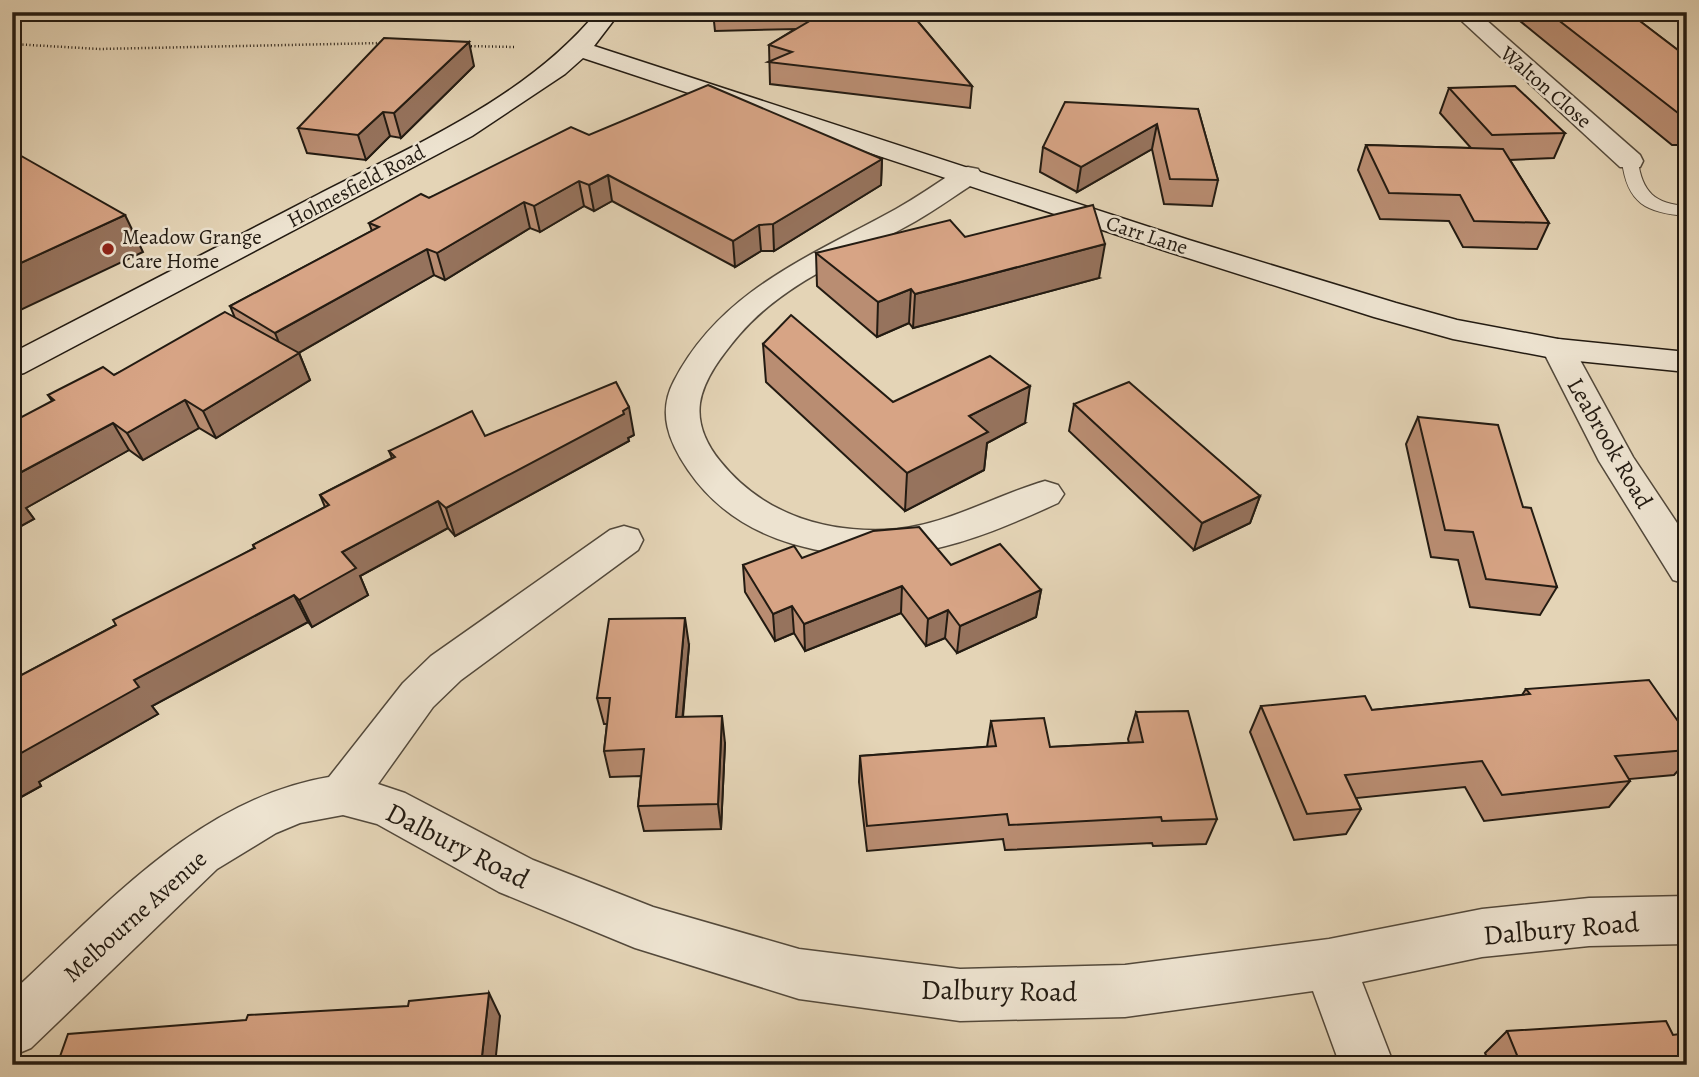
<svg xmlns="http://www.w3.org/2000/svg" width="1699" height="1077" font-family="Alegreya,serif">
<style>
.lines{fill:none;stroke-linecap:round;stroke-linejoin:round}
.service-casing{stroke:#53493b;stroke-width:2}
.minor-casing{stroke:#53493b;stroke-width:3}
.tertiary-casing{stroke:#53493b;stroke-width:3}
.secondary-casing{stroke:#231b12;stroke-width:3}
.path{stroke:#231b12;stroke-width:2.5;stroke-dasharray:1 2.5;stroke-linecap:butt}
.service{fill:#ede3d0;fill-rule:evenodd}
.minor{fill:#ede3d0;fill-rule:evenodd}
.tertiary{fill:#ede3d0;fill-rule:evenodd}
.secondary{fill:#ede3d0;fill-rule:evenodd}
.wall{fill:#b98d72;stroke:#231b12;stroke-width:2}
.shaded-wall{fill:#96735d;stroke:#231b12;stroke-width:2}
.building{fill:#d7a485;stroke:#231b12;stroke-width:2}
.poi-dot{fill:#8f2418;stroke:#ede3d0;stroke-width:2.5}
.labels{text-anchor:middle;stroke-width:5;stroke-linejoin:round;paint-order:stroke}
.far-street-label{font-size:21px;fill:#231b12;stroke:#ede3d0}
.far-poi-label{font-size:21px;fill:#231b12;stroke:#ede3d0;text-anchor:start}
.street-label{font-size:24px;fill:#231b12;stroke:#ede3d0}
.near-street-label{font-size:28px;fill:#231b12;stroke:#ede3d0}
</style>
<rect width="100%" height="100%" fill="#e4d4b6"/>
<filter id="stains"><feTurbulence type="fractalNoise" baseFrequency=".00286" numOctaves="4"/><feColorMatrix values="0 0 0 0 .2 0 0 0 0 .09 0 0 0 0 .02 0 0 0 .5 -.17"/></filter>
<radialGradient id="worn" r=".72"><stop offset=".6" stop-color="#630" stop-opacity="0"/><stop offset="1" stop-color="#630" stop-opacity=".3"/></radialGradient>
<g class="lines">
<g class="service-casing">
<path id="service" d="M1630,156L1638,161C1642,192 1655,204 1687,206V216C1646,213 1627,203 1622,161Z"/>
</g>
<g class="minor-casing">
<g id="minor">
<path d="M1452,12H1477L1640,155L1643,161L1640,167H1620Z"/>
<path d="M968,167L978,169L982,175L978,181C957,194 937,209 916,221C856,255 785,281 739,335C723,354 704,378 700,403C697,425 707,445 720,461C761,512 820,532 884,530C943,528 990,497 1045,481L1058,485L1064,494L1058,503C968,544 893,573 793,544C749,531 714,508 688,470C669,442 657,413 674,381C721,290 811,256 896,209C917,197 938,183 958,169Z"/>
<path d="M624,526L638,530L643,540L638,550L461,680L433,707L378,784L405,793L533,860L653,907L799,949L960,969L1125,965L1329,939L1482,909L1589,898L1687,896V944L1589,946L1482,957L1362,982L1394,1065H1340L1313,991L1125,1017L960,1021L799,999L635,948L499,892L377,824L343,815L300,823L276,833L217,869L31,1048L12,1056V992C106,906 198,799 329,777L403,683L431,656L610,530Z"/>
</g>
</g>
<g class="tertiary-casing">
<path id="tertiary" d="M1558,339L1570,342L1574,349L1633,457L1687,538V584L1673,580L1599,461L1542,349L1546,342Z"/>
</g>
<g class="secondary-casing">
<path id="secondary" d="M597,12H620L594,46L1189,240L1396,303L1457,320L1558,339L1687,352V372L1558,359L1453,339L1374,317L1169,252L583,58L565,74L472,136L24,373L12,376V353C115,300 217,247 319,194C416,144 526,98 597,12Z"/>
</g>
<g class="path">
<path d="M12,44L99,49L382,43"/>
<path d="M464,46L515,47"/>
</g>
<use href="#service" class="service"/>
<use href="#minor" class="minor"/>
<use href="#tertiary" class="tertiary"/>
<use href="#secondary" class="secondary"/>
</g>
<g class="wall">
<path d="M713,12H841L845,17H855L851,12H910L972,86L970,108L770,84L769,45L795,29L715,31Z"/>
<path d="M1509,12H1635L1633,16L1687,57V149L1681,145H1672Z"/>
<path d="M474,66L401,138L390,136L366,160L307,153L298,128Z"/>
<path d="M1449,88L1565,133L1554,158L1510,160L1549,223L1537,249L1463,247L1449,221L1380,219L1358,170L1366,145L1471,148L1440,113Z"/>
<path d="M1198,109L1218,180L1212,206L1164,204L1152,149L1077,192L1040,172L1043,147Z"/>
<path d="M589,135L882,159L881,185L774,251H761L735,267L612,201L594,211L584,206L540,232L530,228L445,280L434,275L299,353L310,380L216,438L199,428L143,460L129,450L26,508L34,519L12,531L52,401L48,395L114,375L235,318L230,306L372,231L369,223L429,198Z"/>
<path d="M965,237L1099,278L913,328L909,323L877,337L817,286L816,253Z"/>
<path d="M763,344L893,402L1025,423L987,443L984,470L905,511L766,382Z"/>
<path d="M1074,404L1260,496L1250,523L1194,550L1069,431Z"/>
<path d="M1418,417L1523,507L1557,587L1540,615L1470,607L1458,560L1431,557L1406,444Z"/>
<path d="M634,435L628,438L629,441L455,536L448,528L360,576L368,595L312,627L308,622L152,706L158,714L39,782L41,786L12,802V680L116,625L254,548L253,545L325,507L320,495L392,458L389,451Z"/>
<path d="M802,558L951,565L1041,590L1036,617L957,653L945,638L926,646L901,613L805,651L794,633L775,641L745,592L743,565Z"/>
<path d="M689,645L683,717L725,743L721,829L644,831L638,806L641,776L610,777L604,751L607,724H604L597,698Z"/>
<path d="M1526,689L1687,734V761L1674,775L1629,779L1630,781L1609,807L1484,821L1465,787L1356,798L1361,809L1346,834L1294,840L1250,732L1261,706L1372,710L1522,695Z"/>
<path d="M1136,712L1217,819L1206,844L1153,846L1152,843L1005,850L1003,839L867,851L859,782L860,756L987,747L991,721L1050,747L1129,743L1128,739Z"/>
<path d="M1507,1031L1673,1035L1687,1065H1490L1485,1053Z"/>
</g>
<g class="shaded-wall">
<path d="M469,42L474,66L401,138L394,113Z"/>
<path d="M383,112L390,136L366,160L358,135Z"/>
<path d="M1157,124L1152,149L1077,192L1081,167Z"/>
<path d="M882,159L881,185L774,251L773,224Z"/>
<path d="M608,175L612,201L594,211L589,185Z"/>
<path d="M579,181L584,206L540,232L534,206Z"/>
<path d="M524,202L530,228L445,280L437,253Z"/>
<path d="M125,215L143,252L12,314V267Z"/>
<path d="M759,225L761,251L735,267L733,241Z"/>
<path d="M1105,244L1099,278L913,328L915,294Z"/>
<path d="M427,249L434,275L286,360L275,333Z"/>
<path d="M911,289L909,323L877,337L878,302Z"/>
<path d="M299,353L310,380L216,438L203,411Z"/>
<path d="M1030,386L1025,423L987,443L984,470L905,511L907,473L969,416Z"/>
<path d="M185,400L199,428L143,460L127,433Z"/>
<path d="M629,407L634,435L628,438L629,441L455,536L446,508Z"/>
<path d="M113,423L129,450L26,508L34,519L12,531V477Z"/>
<path d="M1260,496L1250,523L1194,550L1202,523Z"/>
<path d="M438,501L448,528L360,576L368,595L312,627L299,600L342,552Z"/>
<path d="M902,586L901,613L805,651L804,624Z"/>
<path d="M1041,590L1036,617L957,653L960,626Z"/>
<path d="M294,595L308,622L152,706L158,714L39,782L41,786L12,802V763L16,756L134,680Z"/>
<path d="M792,606L794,633L775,641L773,614Z"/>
<path d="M948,610L945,638L926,646L928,619Z"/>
<path d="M685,618L689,645L680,744L676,717Z"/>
<path d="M722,716L725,743L721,829L718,804Z"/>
<path d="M489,993L500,1016L495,1065H481Z"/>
</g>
<g class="building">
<path d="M825,12H841L845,17H861L865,12H910L972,86L768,62L792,52L769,45Z"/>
<path d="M1548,12H1628L1687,57V120Z"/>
<path d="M384,38L469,42L394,113L383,112L358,135L298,128Z"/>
<path d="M708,85L882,159L773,224L759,225L733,241L608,175L589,185L579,181L534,206L524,202L437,253L427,249L275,333L230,306L379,227L369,223L421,194L429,198L571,127L589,135Z"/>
<path d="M1515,86L1565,133L1492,135L1449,88Z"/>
<path d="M1065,102L1198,109L1218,180L1170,179L1157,124L1081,167L1043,147Z"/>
<path d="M1366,145L1503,149L1549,223L1474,221L1460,195L1389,193Z"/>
<path d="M16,153L125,215L12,267V154Z"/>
<path d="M1093,205L1105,244L915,294L911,289L878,302L816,253L950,220L965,237Z"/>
<path d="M225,312L299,353L203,411L185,400L127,433L113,423L12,477V422L54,400L48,395L103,367L114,375Z"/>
<path d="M791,315L893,402L990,356L1030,386L969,416L988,432L907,473L763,344Z"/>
<path d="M616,382L629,407L623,411L624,414L446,508L438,501L342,552L356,568L299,600L294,595L134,680L139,687L16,756L18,760L12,763V680L116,625L113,620L255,548L253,545L329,505L320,495L395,457L389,451L472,411L485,436Z"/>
<path d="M1129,382L1260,496L1202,523L1074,404Z"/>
<path d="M1418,417L1498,425L1523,507L1531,508L1557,587L1486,579L1473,532L1445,530Z"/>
<path d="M919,527L951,565L1000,544L1041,590L960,626L948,610L928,619L902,586L804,624L792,606L773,614L743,565L794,546L802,558L873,531Z"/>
<path d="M685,618L676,717L722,716L718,804L638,806L644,749L604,751L610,698H597L609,619Z"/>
<path d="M1649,680L1687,734V750L1615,756L1630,781L1502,795L1482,761L1345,775L1361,809L1307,814L1261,706L1365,696L1372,710L1530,694L1526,689Z"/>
<path d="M1188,711L1217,819L1162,821L1161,817L1009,825L1007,814L867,826L860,756L996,746L991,721L1044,718L1050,747L1143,742L1136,712Z"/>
<path d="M489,993L481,1065H57L68,1034L246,1020L248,1015L408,1006L409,1001Z"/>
<path d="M1666,1021L1673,1035L1687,1033V1065H1521L1507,1031Z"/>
</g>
<circle class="poi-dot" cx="108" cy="249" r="7"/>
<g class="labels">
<g class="far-street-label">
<text transform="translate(1546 87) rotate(41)" y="7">Walton Close</text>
<text transform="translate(356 186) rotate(-28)" y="7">Holmesfield Road</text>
<text transform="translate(1147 235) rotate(18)" y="7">Carr Lane</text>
</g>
<g class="far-poi-label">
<text x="122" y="244">Meadow Grange<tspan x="122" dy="24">Care Home</tspan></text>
</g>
<g class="street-label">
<text transform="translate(1610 443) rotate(60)" y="8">Leabrook Road</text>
<text transform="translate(135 916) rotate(-42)" y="8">Melbourne Avenue</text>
</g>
<g class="near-street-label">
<text transform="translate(458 845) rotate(27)" y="10">Dalbury Road</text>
<text transform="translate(1561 928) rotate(-5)" y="10">Dalbury Road</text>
<text transform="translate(999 990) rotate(1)" y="10">Dalbury Road</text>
</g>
</g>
<rect width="1699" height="1077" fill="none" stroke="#e4d4b6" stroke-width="42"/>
<rect x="14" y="14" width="1671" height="1049" fill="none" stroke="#231b12" stroke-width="3.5"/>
<rect x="21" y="21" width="1657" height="1035" fill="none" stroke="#231b12" stroke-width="2"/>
<rect width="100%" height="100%" filter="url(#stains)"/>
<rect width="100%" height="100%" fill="url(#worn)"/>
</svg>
